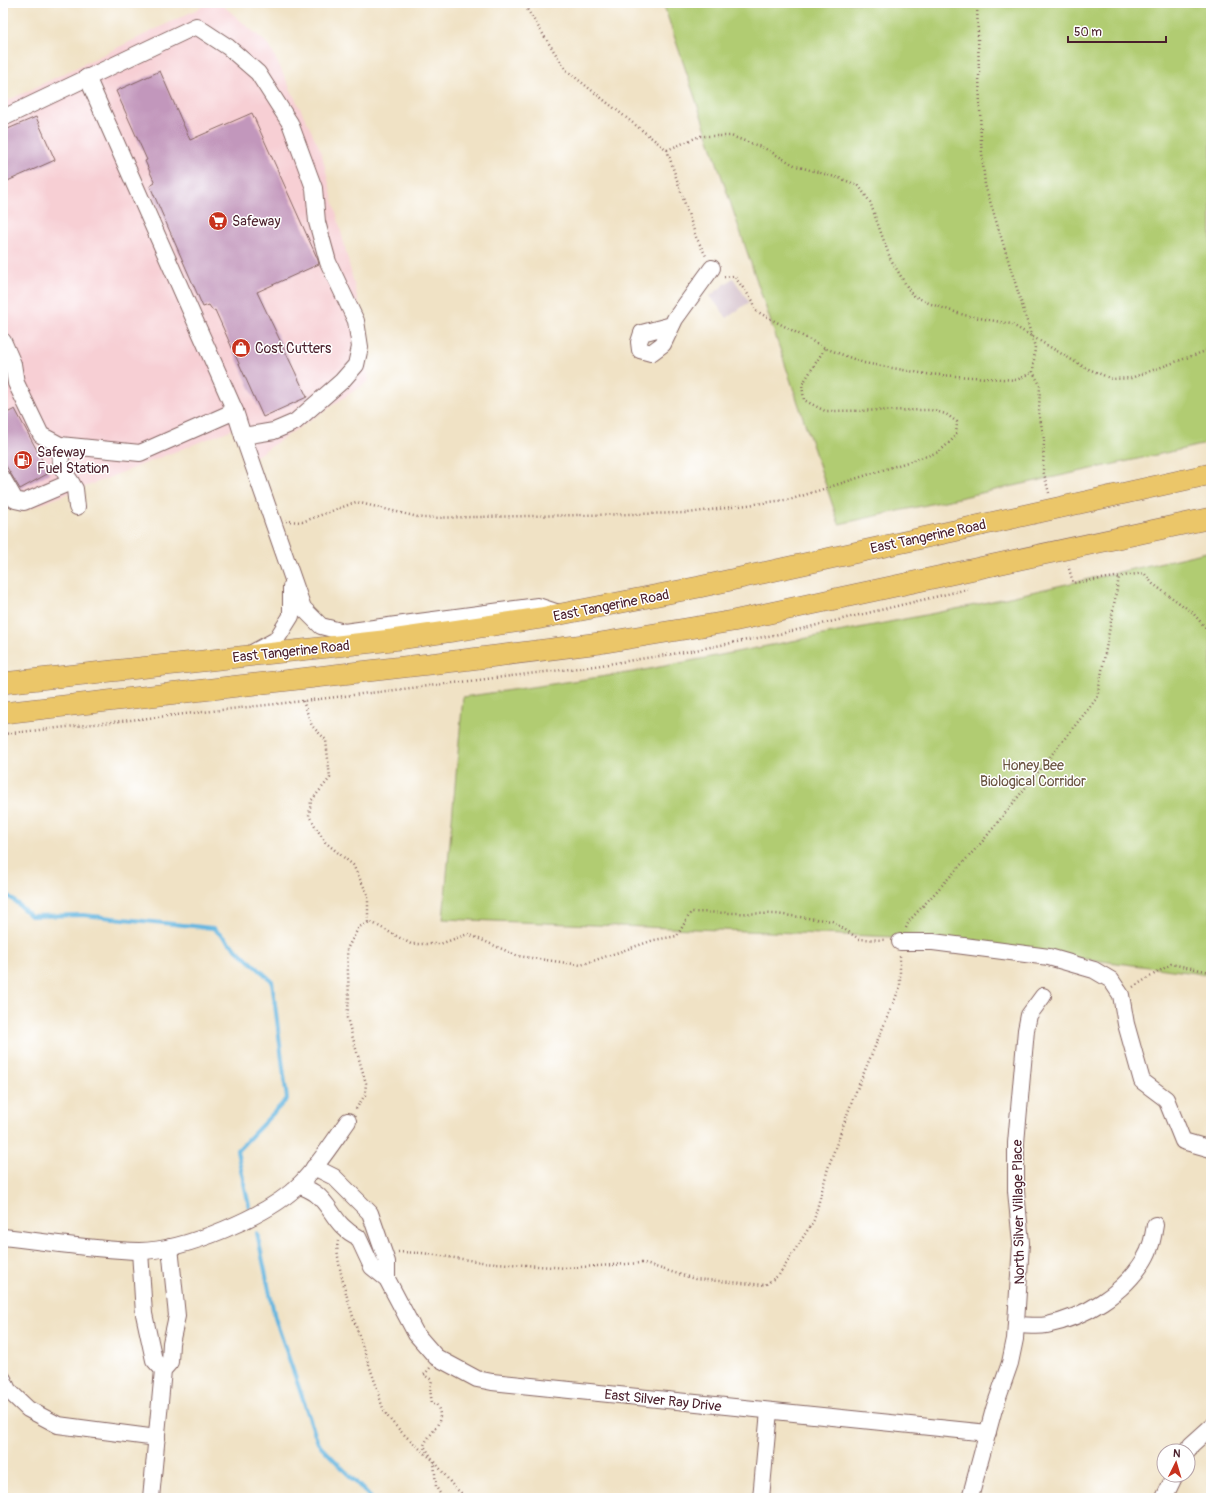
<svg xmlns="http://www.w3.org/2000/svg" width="1214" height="1501" font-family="Pangolin,sans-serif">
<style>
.built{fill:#f7cfd4}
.industrial{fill:#d2bdc8}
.green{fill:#b1cc72;stroke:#7e764e}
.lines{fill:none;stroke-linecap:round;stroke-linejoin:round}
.stream{stroke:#64b6e0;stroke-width:4}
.building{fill:#c297bc}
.minor-casing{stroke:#846361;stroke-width:18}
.major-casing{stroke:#846361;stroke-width:22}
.path{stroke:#846361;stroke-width:2.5;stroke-dasharray:1 3;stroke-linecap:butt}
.minor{stroke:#fff;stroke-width:16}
.major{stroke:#ebc669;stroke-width:21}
.major-bridge-casing{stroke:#846361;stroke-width:22;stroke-linecap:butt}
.major-bridge{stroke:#ebc669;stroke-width:21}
.labels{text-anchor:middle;stroke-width:3;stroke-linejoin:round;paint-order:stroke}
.poi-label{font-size:14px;fill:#4a1f2b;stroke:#fff;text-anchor:start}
.street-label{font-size:14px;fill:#4a1f2b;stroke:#fff}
.park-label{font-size:14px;fill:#695340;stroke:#fff}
</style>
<rect width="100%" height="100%" fill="#fff"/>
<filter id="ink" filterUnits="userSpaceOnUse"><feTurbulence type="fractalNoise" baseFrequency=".025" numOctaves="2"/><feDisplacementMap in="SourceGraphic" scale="8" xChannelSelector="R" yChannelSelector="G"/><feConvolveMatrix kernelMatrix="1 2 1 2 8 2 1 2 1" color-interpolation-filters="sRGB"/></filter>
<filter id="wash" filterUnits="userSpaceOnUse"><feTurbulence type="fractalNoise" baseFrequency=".012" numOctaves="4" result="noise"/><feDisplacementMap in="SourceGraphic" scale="16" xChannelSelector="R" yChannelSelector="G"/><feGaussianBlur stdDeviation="0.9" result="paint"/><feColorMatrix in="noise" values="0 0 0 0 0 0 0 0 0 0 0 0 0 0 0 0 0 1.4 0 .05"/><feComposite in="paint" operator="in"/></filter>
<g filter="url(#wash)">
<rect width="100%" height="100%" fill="#f0e2c5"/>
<path class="built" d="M210,3H220L269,45L321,151L359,304L369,381L255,457L233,429L21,512L3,476V103Z"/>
<path class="industrial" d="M733,278L749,302L727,318L710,296Z"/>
<g class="green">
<path d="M663,3H1211V443L839,524Z"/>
<path d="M1211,551V975L921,938L443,919L463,697L634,672L966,607Z"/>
</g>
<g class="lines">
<g class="stream">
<path d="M3,891L31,916L83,915L213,928L272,981L287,1099L237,1151L249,1206"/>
<path d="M257,1233L275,1318L318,1443L371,1498"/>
</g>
</g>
<g id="blocks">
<g class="building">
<path d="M160,71L190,140L252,113L318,260L319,264L257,292L307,397L263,417L215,310L213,311L209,305L203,307L150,186L155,183L145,161L147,160L116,91Z"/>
<path d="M36,117L55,160L3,183V131Z"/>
<path d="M15,409L49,473L20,489L3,461V415Z"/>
</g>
</g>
</g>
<g filter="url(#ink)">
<use href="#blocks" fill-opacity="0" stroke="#846361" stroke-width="1"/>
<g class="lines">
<g class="minor-casing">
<g id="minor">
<path d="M87,77L235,411"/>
<path d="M3,118L196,26L228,47L258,73L290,123L314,188L317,222L328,262L356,321L360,347L356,365L342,381L295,422L274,431L243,436L235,411L140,453L60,445L41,435L16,383L13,364L3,341"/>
<path d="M672,325L642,333L639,342L640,350L651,353L663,344L675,319L712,268"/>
<path d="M243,436L303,608L321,626L344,632L538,606L562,614"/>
<path d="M60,445L61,466L75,489L77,507"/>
<path d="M3,479L15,500L24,502L71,482"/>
<path d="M252,653L276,640L291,616V587"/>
<path d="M900,942H933L1049,957L1094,970L1111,980L1121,995L1126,1024L1142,1081L1166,1099L1183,1141L1211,1149"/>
<path d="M314,1167L334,1177L370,1213L387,1262V1279"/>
<path d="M299,1185C305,1188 311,1190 316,1194C332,1206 335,1227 358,1237L372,1267L387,1279L416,1334L436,1357L477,1379L492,1382L988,1433"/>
<path d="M3,1237C47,1242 95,1250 139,1251C184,1251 268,1216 300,1184C318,1166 333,1142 348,1121"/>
<path d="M140,1251L144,1314L154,1360L163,1370"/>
<path d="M1016,1325C1026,1325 1037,1327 1047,1325C1085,1317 1124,1293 1144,1260C1151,1249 1153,1237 1155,1225"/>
<path d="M3,1379L8,1390L28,1409L58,1425L157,1438"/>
<path d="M1188,1451L1191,1445L1211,1427"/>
<path d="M151,1498L163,1370L170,1362L171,1343L177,1316L170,1247"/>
<path d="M761,1498L769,1411"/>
<path d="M970,1498L994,1409L1010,1363L1015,1339L1021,1243L1016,1191V1143L1026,1030L1029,1015L1043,996"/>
<path d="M1164,1498L1175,1475"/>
</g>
</g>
<g class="major-casing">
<g id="major">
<path d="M3,683L392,640L541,618L699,587L981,525"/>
<path d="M3,713L455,661L600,643L733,621L993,565"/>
</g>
</g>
<g class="path">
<path d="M523,3L566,70L667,150L696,237L706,256"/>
<path d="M977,3L981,142L985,185L1035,347L1033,372L1040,385L1039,413L1044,439L1043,470L1049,493"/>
<path d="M667,150L700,136H731L764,148L796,166L842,179L859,186L870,202L890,258L912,295L931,304L964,315L1011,324L1084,367L1112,379L1131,378L1211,349"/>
<path d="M724,277L734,276L753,301L756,311L825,348L864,363L926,374L1017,380L1033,372"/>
<path d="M286,521L302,522L356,502L422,518L688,513L792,499L939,452L956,436L957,422L946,414L931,410L825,411L804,400L802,385L825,348"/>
<path d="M1068,565L1073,583L1144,573L1153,584L1192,612L1211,634"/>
<path d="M303,701L312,726L326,740L330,778L311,801L309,816L325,842L353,865L368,895V923"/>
<path d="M3,734L303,701L595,666L685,652L784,633L968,589"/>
<path d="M906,928L909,921L982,842L1097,698L1119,577"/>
<path d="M1133,987L1171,964L1211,972"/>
<path d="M356,1109L365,1095L366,1083L347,1018L349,999L347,949L359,927L371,922L411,944H440L468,934L518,956L581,965L654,940L677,936L691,912L776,914L832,921L859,939L886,940"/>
<path d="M338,1241C332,1263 367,1359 376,1385C379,1394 381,1406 386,1414C394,1427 421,1450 434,1461L436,1487L443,1498"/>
<path d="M398,1252L422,1253L482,1262L567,1268L642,1263L695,1279L765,1285L779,1275L814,1220L828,1168L852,1101L900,987V956"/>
<path d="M430,1368L424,1375L432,1380L430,1389L432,1404H436C449,1423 426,1435 424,1446L432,1458"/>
<path d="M435,1462L454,1487L467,1498"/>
</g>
<use href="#minor" class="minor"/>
<use href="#major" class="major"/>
<g class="major-bridge-casing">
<g id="major-bridge">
<path d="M981,525L1211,474"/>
<path d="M993,565L1211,518"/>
</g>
</g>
<use href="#major-bridge" class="major-bridge"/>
</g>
</g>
<defs>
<g id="supermarket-disc" transform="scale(1)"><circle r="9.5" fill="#c8321e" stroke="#fff"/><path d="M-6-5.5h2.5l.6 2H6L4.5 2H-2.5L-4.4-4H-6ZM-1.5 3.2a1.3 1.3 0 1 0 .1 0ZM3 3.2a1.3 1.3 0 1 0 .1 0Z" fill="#fff"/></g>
<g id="shop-disc" transform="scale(1)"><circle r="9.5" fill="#c8321e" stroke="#fff"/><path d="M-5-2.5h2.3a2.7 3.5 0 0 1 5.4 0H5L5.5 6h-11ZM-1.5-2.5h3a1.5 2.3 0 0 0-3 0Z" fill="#fff"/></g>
<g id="fuel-disc" transform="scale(1)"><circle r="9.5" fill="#c8321e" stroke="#fff"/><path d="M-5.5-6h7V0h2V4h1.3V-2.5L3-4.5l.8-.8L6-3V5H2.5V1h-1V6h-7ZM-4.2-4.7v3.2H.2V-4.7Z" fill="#fff"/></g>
</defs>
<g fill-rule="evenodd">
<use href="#supermarket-disc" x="218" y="221"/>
<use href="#shop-disc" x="241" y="348"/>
<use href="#fuel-disc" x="23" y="460"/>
</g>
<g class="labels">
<g class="poi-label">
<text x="232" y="226">Safeway</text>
<text x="255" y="353">Cost Cutters</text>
<text x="37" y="457">Safeway<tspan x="37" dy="16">Fuel Station</tspan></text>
</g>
<g class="street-label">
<text transform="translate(928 536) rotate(-12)" y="5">East Tangerine Road</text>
<text transform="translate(611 605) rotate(-11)" y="5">East Tangerine Road</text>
<text transform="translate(291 651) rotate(-6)" y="5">East Tangerine Road</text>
<text transform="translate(1018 1212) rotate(-91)" y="5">North Silver Village Place</text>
<text transform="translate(663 1400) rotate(6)" y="5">East Silver Ray Drive</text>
</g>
<g class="park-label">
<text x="1033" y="770">Honey Bee<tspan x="1033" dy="16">Biological Corridor</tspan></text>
</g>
</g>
<rect width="1214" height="1501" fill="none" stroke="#fff" stroke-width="16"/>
<g transform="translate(1176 1463) rotate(5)"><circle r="19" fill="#ffffff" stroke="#b7a5aa"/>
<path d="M0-3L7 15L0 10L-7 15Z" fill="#c8321e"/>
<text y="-6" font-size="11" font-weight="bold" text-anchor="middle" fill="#4a1f2b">N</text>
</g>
<path d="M1068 36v6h98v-6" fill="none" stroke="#4a1f2b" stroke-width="2"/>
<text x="1074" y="36" font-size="12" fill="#4a1f2b" stroke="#ffffff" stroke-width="3" paint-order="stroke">50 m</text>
</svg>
